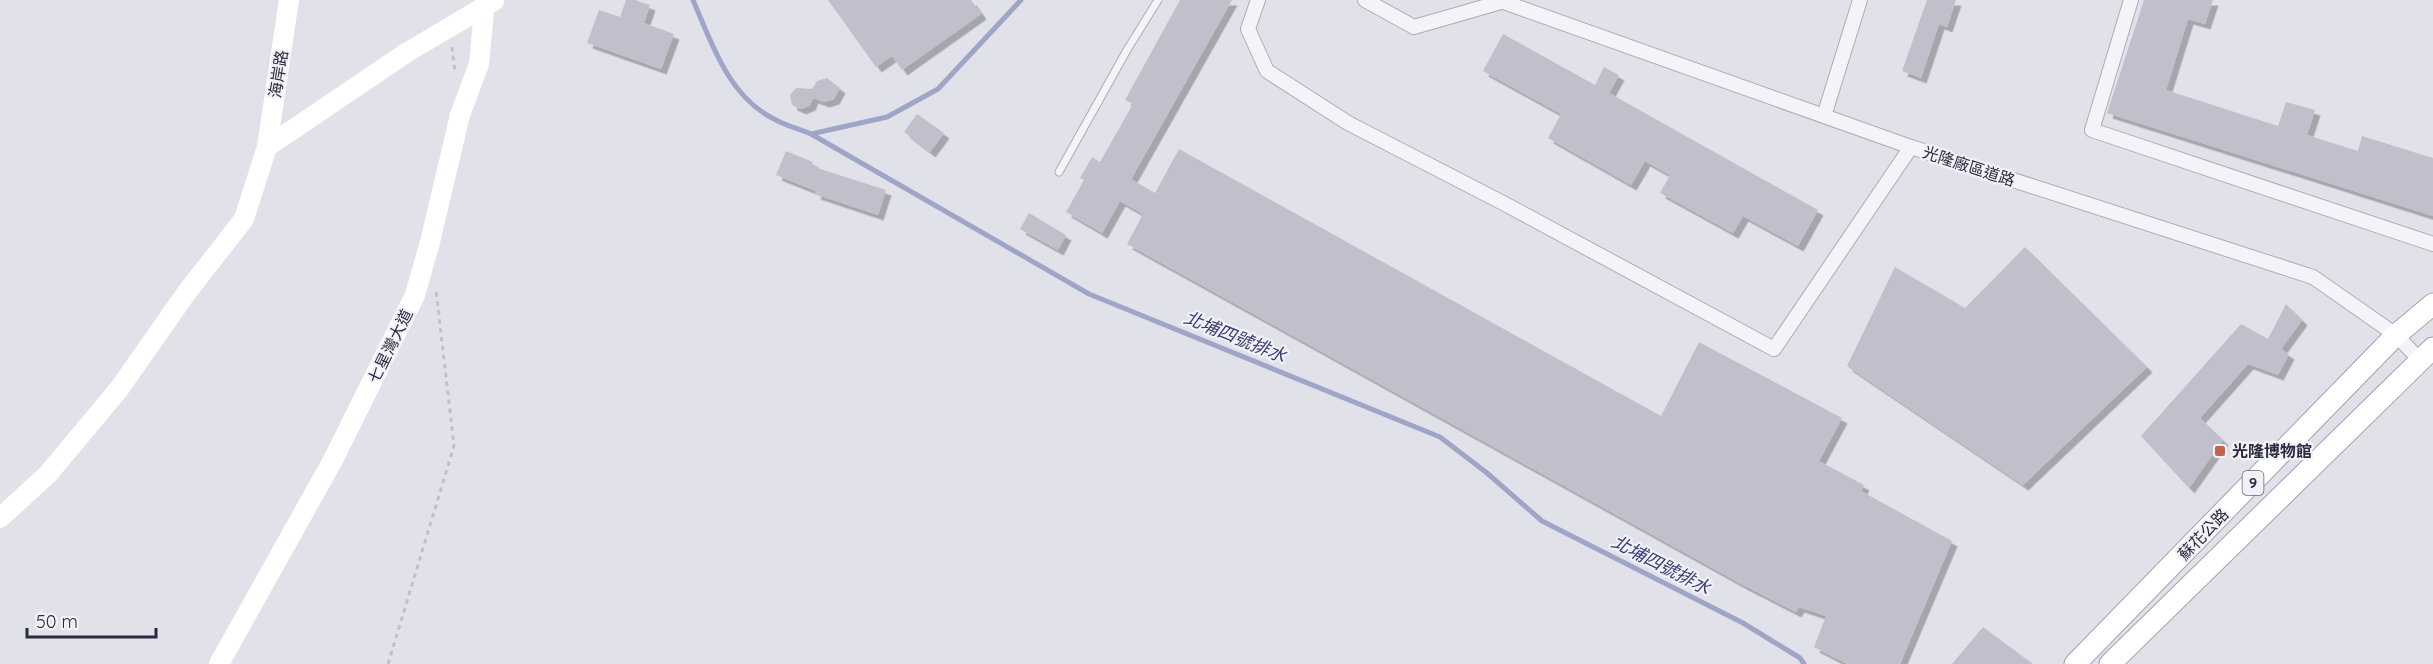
<svg xmlns="http://www.w3.org/2000/svg" width="2433" height="664" font-family="Quicksand,'Noto Sans TC',sans-serif">
<style>
.lines{fill:none;stroke-linecap:round;stroke-linejoin:round}
.stream{stroke:#9fa5c7;stroke-width:5}
.building{fill:#bfc0cc;filter:url(#shadow)}
.lane-casing{stroke:#aaabb6;stroke-width:9}
.street-casing{stroke:#aaabb6;stroke-width:16}
.primary-casing{stroke:#a1a3b4;stroke-width:23}
.path{stroke:#c0c0c8;stroke-width:3;stroke-dasharray:4.5 4.5;stroke-linecap:butt}
.lane{stroke:#f4f4f8;stroke-width:7}
.street{stroke:#f4f4f8;stroke-width:14}
.secondary{stroke:#fff;stroke-width:20}
.primary{stroke:#fff;stroke-width:21}
.poi-dot{fill:#c6634e;stroke:#f1f1f7;stroke-width:2}
.labels{text-anchor:middle;stroke-width:4.5;stroke-linejoin:round;paint-order:stroke}
.shield{fill:#f1f1f7;stroke:#667;stroke-width:1.5}
.shield-label{font-size:15px;font-weight:bold;fill:#2b2b40}
.street-label{font-size:16px;fill:#2b2b40;stroke:#f1f1f7}
.poi-label{font-size:16px;font-weight:bold;fill:#2b2b40;stroke:#f1f1f7;text-anchor:start}
.water-label{font-size:18px;font-style:italic;fill:#373e72;stroke:#f1f1f7}
</style>
<defs>
<filter id="shadow"><feDropShadow dx="5.5" dy="5.5" stdDeviation="0" flood-color="#0004"/></filter>
</defs>
<rect width="100%" height="100%" fill="#e1e2e9"/>
<g class="lines">
<g class="stream">
<path d="M693,0C712,44 729,98 776,120C787,126 799,129 811,134L1089,294L1440,437L1487,473L1542,521L1743,623L1800,658L1804,664"/>
<path d="M811,134L887,117L938,89L1021,0"/>
</g>
</g>
<g class="building">
<path d="M626,0H635L650,5L644,23L674,34L661,69L587,43L599,10L620,17Z"/>
<path d="M828,0H971L981,14L902,70L892,56L876,67Z"/>
<path d="M1180,0H1232L1131,179L1155,193L1179,149L1661,416L1699,342L1842,418L1819,461L1864,485L1861,491L1952,541L1900,664H1847L1814,647L1826,616L1799,607L1796,612L1743,585L1127,244L1143,214L1120,201L1102,233L1066,212L1084,180L1080,178L1092,157L1100,162L1133,104L1125,100Z"/>
<path d="M1927,0H1956L1947,27L1939,24L1921,78L1902,71Z"/>
<path d="M2144,0H2213L2205,24L2188,19L2166,90L2278,126L2286,102L2315,110L2307,135L2358,151L2362,136L2433,158V216L2107,113Z"/>
<path d="M1503,34L1595,85L1604,67L1619,75L1609,93L1818,210L1798,246L1743,216L1733,233L1660,193L1670,175L1645,161L1631,185L1548,138L1561,114L1483,71Z"/>
<path d="M827,78L840,88L834,99L824,102L813,98L810,105L801,109L792,105L790,95L796,88L812,89L817,81Z"/>
<path d="M917,114L944,133L930,152L904,132Z"/>
<path d="M786,151L813,162L811,166L886,190L878,215L815,194L816,191L776,175Z"/>
<path d="M1029,213L1066,235L1058,250L1020,229Z"/>
<path d="M2025,247L2147,367L2023,485L1847,366L1895,267L1965,308Z"/>
<path d="M2286,304L2302,320L2281,349L2289,354L2278,375L2248,364L2200,418L2223,440L2189,488L2141,436L2241,324L2268,339Z"/>
<path d="M1983,627L2033,664H1952Z"/>
</g>
<g class="lines">
<g class="lane-casing">
<path id="lane" d="M1059,172L1127,50L1158,0"/>
</g>
<g class="street-casing">
<g id="street">
<path d="M1258,0L1248,29L1267,71L1348,123L1505,204L1774,349L1911,147"/>
<path d="M1365,0L1414,27L1501,2"/>
<path d="M1498,0L1911,147L2313,277L2396,335L2419,359"/>
<path d="M2131,0L2092,130L2433,244"/>
<path d="M1824,116L1860,0"/>
</g>
</g>
<g class="primary-casing">
<g id="primary">
<path d="M2075,664L2396,335L2433,304"/>
<path d="M2110,664L2433,348"/>
</g>
</g>
<g class="path">
<path d="M452,47L455,73"/>
<path d="M388,664L454,446L436,290"/>
</g>
<use href="#lane" class="lane"/>
<use href="#street" class="street"/>
<g class="secondary">
<path d="M267,147L406,53L494,1"/>
<path d="M0,518L48,474L119,389L187,292L244,219L267,147L289,0"/>
<path d="M219,664L333,460L415,295L430,242L460,115L479,64L485,0"/>
</g>
<use href="#primary" class="primary"/>
</g>
<rect class="poi-dot" x="2214" y="445" width="12" height="12" rx="3"/>
<g class="labels">
<rect class="shield" x="2242.5" y="471" width="21" height="24" rx="4.5"/>
<g class="shield-label">
<text x="2253" y="488">9</text>
</g>
<g class="street-label">
<text transform="translate(278 74) rotate(-81)" y="6">海岸路</text>
<text transform="translate(1969 166) rotate(18)" y="6">光隆廠區道路</text>
<text transform="translate(390 346) rotate(-64)" y="6">七星灣大道</text>
<text transform="translate(2203 534) rotate(-46)" y="6">蘇花公路</text>
</g>
<g class="poi-label">
<text x="2232" y="457">光隆博物館</text>
</g>
<g class="water-label">
<text transform="translate(1235 337) rotate(22)" y="6">北埔四號排水</text>
<text transform="translate(1661 565) rotate(27)" y="6">北埔四號排水</text>
</g>
</g>
<path d="M27 628v9h129v-9" fill="none" stroke="#2b2b40" stroke-width="3"/>
<text x="36" y="628" font-size="18" fill="#2b2b40" stroke="#f1f1f7" stroke-width="4.5" paint-order="stroke">50 m</text>
</svg>
